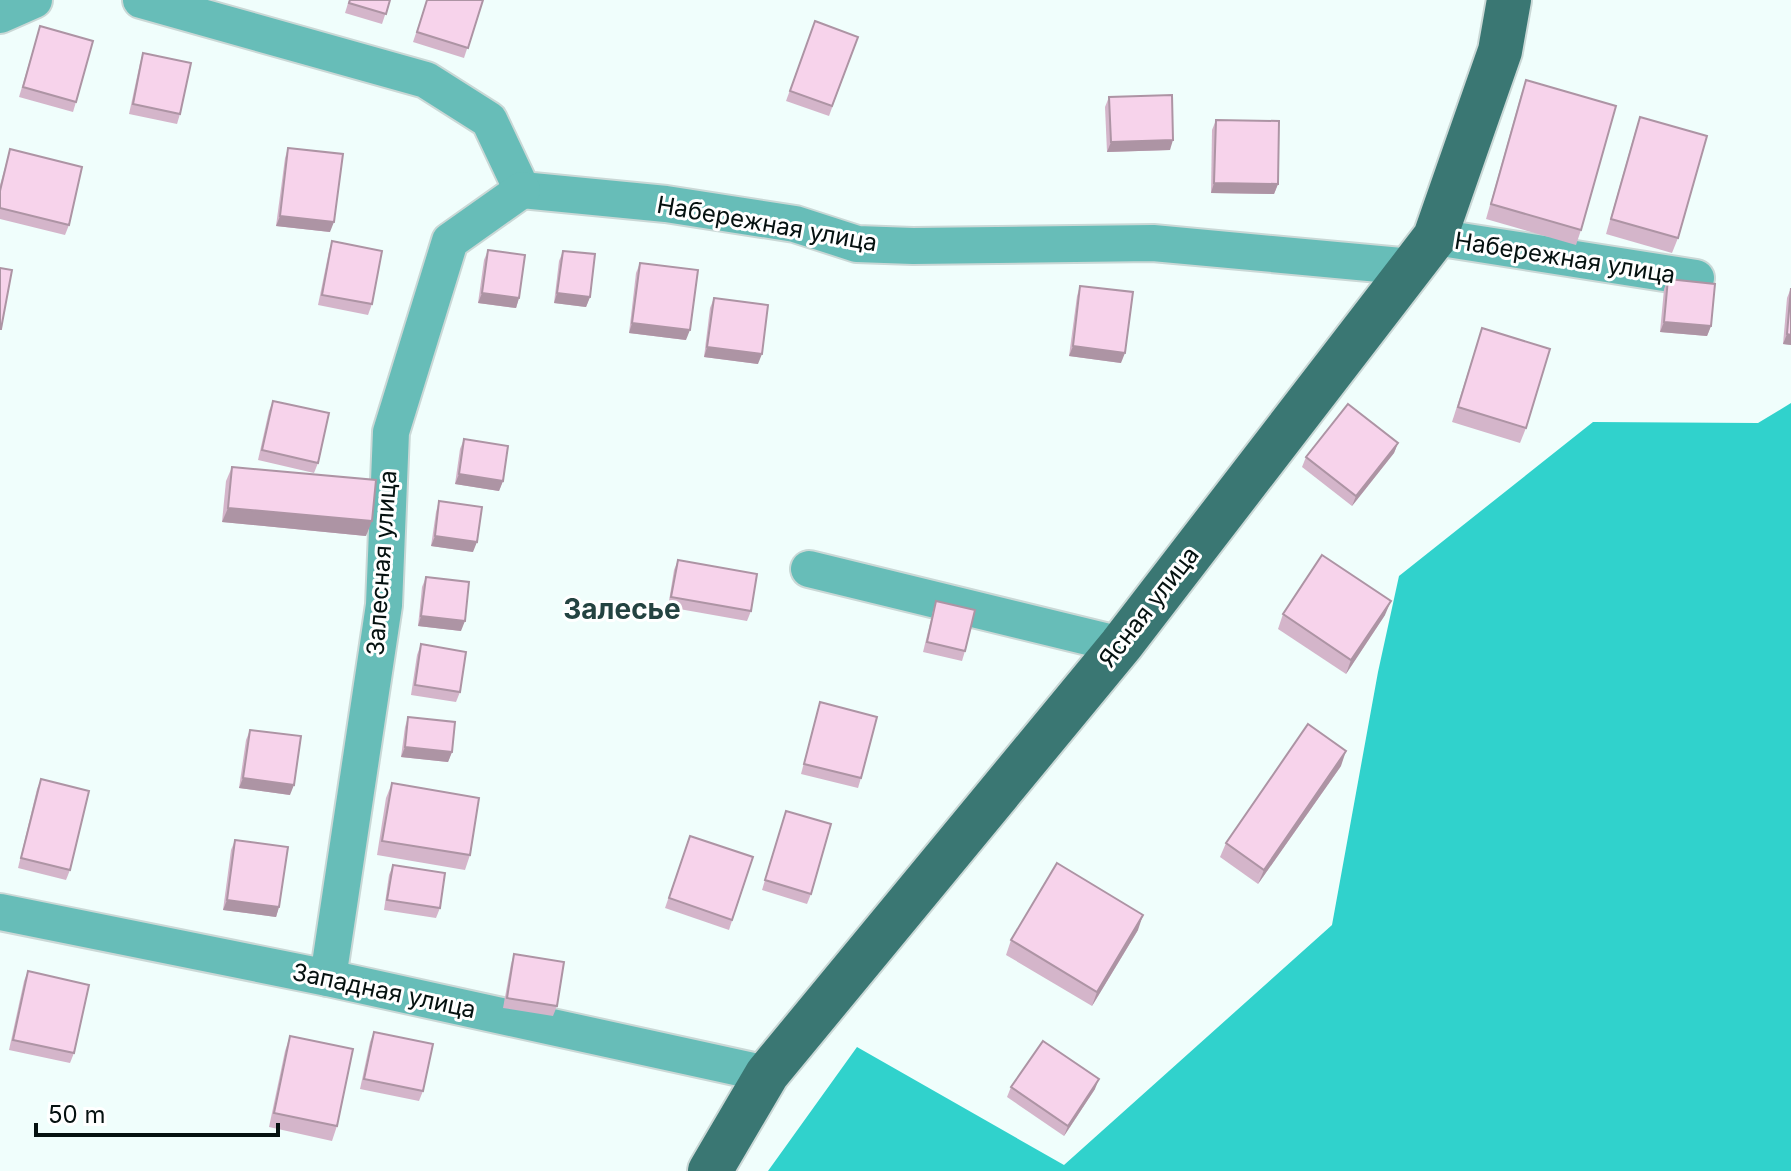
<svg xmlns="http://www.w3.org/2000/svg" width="1791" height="1171" font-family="Inter,sans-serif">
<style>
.forest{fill:#30d2cc}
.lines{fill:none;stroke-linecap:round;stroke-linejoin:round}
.minor-casing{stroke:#cad8d6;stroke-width:40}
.major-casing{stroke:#cad8d6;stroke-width:48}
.minor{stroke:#67bdb8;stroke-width:36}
.major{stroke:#3a7773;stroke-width:44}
.wall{fill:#d4b5ca}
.shaded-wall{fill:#ad94a4}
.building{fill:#f7d3eb;stroke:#ad94a4;stroke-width:2}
.labels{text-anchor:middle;stroke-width:6;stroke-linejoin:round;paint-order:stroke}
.street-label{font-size:24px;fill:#051110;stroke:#fff}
.quarter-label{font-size:28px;font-weight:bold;fill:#244341;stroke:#fff}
</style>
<rect width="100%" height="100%" fill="#f0fefc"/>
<path class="forest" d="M1791,403V1171H768L857,1047L1064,1165L1332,925L1378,672L1399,576L1593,422L1758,423Z"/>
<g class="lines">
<g class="minor-casing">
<g id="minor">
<path d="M141,0L426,80L489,120L522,190L666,204L795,224L857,244L913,246L1153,243L1412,267"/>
<path d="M0,15L34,0"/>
<path d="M1435,237L1696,278"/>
<path d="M809,569L1121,645"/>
<path d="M0,912L328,978L767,1074"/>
<path d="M328,978L384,605L391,432L450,241L522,190"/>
</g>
</g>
<g class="major-casing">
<path id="major" d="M710,1171L767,1074L1121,645L1435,237L1500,51L1509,0"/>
</g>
<use href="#minor" class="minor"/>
<use href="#major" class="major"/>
</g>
<g class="wall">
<path d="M349,0H390L382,24L345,13Z"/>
<path d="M427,0H483L464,58L413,42Z"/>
<path d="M815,21L858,37L829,116L786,101Z"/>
<path d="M40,26L76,102L73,112L19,97Z"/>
<path d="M143,53L180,114L177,124L129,114L140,63Z"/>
<path d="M1526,80L1581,230L1576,245L1486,219L1521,95Z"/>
<path d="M1109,97L1170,150L1107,152L1105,107Z"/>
<path d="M1640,117L1678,238L1672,253L1606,234L1635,132Z"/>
<path d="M1216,120L1278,184L1274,194L1211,193L1212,130Z"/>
<path d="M288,148L330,232L276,226L285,158Z"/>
<path d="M10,149L69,225L65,235L0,219V185Z"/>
<path d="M332,241L372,304L368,315L318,305L329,251Z"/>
<path d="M488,250L519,298L516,308L478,303L484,260Z"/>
<path d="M563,251L590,297L586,307L554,303L559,261Z"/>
<path d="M640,263L686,340L629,333L636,273Z"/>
<path d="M1668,279L1711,326L1707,336L1660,332L1664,289Z"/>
<path d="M1080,286L1121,363L1069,356L1077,296Z"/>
<path d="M1791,288V345L1783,344L1787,298Z"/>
<path d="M714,298L758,364L704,357L710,308Z"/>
<path d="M1482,328L1526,428L1520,443L1452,422Z"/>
<path d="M273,401L318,463L314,473L258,460L269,411Z"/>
<path d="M464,439L503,481L499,491L455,484L460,449Z"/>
<path d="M1398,443L1394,453L1352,506L1302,467L1306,457Z"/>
<path d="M232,467L366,536L222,522L226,481Z"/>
<path d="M439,501L473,552L431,546L436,512Z"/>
<path d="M678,560L751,611L747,621L668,607L674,570Z"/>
<path d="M426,577L461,631L418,626L422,587Z"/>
<path d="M936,601L965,651L962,661L923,652L933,611Z"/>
<path d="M1283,614L1385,615L1346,674L1278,629Z"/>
<path d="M421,644L460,692L456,702L411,695L417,655Z"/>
<path d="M820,702L861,778L858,788L801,774Z"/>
<path d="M408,717L452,752L448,762L401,757L405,727Z"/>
<path d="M250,730L290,795L239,788L246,740Z"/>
<path d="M1341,766L1258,884L1220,857L1226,843Z"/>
<path d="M41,779L70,870L66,880L18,868L37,789Z"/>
<path d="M392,783L470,855L465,870L377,855L386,798Z"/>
<path d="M786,811L811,894L807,904L762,890Z"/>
<path d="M690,836L753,857L729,930L665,908Z"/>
<path d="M235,840L279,907L276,917L223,910L231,850Z"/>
<path d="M393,865L440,908L436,918L384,910L389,875Z"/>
<path d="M1138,930L1092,1006L1006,955L1011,940Z"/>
<path d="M514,954L557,1006L553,1016L503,1008L511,964Z"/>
<path d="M28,971L74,1053L70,1063L9,1050L24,981Z"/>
<path d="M374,1032L423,1091L419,1101L360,1089L370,1042Z"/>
<path d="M290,1036L337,1126L332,1141L269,1127L285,1051Z"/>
<path d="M1011,1087L1095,1089L1064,1136L1007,1097Z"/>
</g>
<g class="shaded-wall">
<path d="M1173,140L1170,150L1107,152L1111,142Z"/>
<path d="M1214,183L1278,184L1274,194L1211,193Z"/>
<path d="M280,216L334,222L330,232L276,226Z"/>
<path d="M482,293L519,298L516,308L478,303Z"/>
<path d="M557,293L590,297L586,307L554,303Z"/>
<path d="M1664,322L1711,326L1707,336L1660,332Z"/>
<path d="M632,323L690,330L686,340L629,333Z"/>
<path d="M1787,334L1791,335V345L1783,344Z"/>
<path d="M1073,346L1125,353L1121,363L1069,356Z"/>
<path d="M707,347L762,354L758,364L704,357Z"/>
<path d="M1398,443L1394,453L1352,506L1356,496Z"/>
<path d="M459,474L503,481L499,491L455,484Z"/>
<path d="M228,508L372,521L366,536L222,522Z"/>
<path d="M435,536L477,542L473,552L431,546Z"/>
<path d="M1391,601L1385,615L1346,674L1351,660Z"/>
<path d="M421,616L465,621L461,631L418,626Z"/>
<path d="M405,747L452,752L448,762L401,757Z"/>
<path d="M1346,751L1341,766L1258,884L1264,870Z"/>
<path d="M243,778L294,785L290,795L239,788Z"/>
<path d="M227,900L279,907L276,917L223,910Z"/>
<path d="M1143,915L1138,930L1092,1006L1097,992Z"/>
<path d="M1099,1079L1095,1089L1064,1136L1068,1126Z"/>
</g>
<g class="building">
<path d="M350,0H390L386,14L349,3Z"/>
<path d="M427,0H483L468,48L417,32Z"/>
<path d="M815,21L858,37L832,106L790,91Z"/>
<path d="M40,26L93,41L76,102L23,87Z"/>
<path d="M143,53L191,63L180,114L133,104Z"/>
<path d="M1526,80L1616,106L1581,230L1491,204Z"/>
<path d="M1172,95L1173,140L1111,142L1109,97Z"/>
<path d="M1640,117L1707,136L1678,238L1611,219Z"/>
<path d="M1216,120L1279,121L1278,184L1214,183Z"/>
<path d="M288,148L343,154L334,222L280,216Z"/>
<path d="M10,149L82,167L69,225L0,208V191Z"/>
<path d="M332,241L382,251L372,304L322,295Z"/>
<path d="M488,250L525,255L519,298L482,293Z"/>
<path d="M563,251L595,254L590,297L557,293Z"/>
<path d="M640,263L698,270L690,330L632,323Z"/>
<path d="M0,268L12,270L1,329H0Z"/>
<path d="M1668,279L1715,284L1711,326L1664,322Z"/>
<path d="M1080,286L1133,292L1125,353L1073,346Z"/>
<path d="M1791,288V335L1787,334Z"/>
<path d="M714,298L768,305L762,354L707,347Z"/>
<path d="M1482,328L1550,349L1526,428L1458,407Z"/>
<path d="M273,401L329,413L318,463L262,450Z"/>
<path d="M1348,404L1398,443L1356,496L1306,457Z"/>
<path d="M464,439L508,446L503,481L459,474Z"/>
<path d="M232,467L376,480L372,521L228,508Z"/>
<path d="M439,501L482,507L477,542L435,536Z"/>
<path d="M1322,555L1391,601L1351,660L1283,614Z"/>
<path d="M678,560L757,574L751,611L671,597Z"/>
<path d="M426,577L469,582L465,621L421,616Z"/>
<path d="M936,601L975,610L965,651L927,642Z"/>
<path d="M421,644L466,652L460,692L415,685Z"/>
<path d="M820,702L877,717L861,778L804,764Z"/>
<path d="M408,717L455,722L452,752L405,747Z"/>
<path d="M1308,724L1346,751L1264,870L1226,843Z"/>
<path d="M250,730L301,736L294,785L243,778Z"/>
<path d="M41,779L89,791L70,870L21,858Z"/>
<path d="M392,783L479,798L470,855L382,841Z"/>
<path d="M786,811L831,824L811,894L765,880Z"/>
<path d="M690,836L753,857L732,920L669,898Z"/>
<path d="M235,840L288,847L279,907L227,900Z"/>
<path d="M1057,863L1143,915L1097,992L1011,940Z"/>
<path d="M393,865L445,873L440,908L387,900Z"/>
<path d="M514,954L564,962L557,1006L507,998Z"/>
<path d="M28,971L89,985L74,1053L13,1040Z"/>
<path d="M374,1032L433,1044L423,1091L364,1079Z"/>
<path d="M290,1036L353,1049L337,1126L274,1113Z"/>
<path d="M1043,1041L1099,1079L1068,1126L1011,1087Z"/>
</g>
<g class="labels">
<g class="street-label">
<text transform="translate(767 224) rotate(10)" y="8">Набережная улица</text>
<text transform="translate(1565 258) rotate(9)" y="8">Набережная улица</text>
<text transform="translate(382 563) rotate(-86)" y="8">Залесная улица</text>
<text transform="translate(1149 607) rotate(-52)" y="8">Ясная улица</text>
<text transform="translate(384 991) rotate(12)" y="8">Западная улица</text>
</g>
<g class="quarter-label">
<text x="622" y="619">Залесье</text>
</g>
</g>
<path d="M36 1123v12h242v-12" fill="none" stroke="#051110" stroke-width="4"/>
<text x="48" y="1123" font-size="24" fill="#051110" stroke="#ffffff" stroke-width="6" paint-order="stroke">50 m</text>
</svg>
